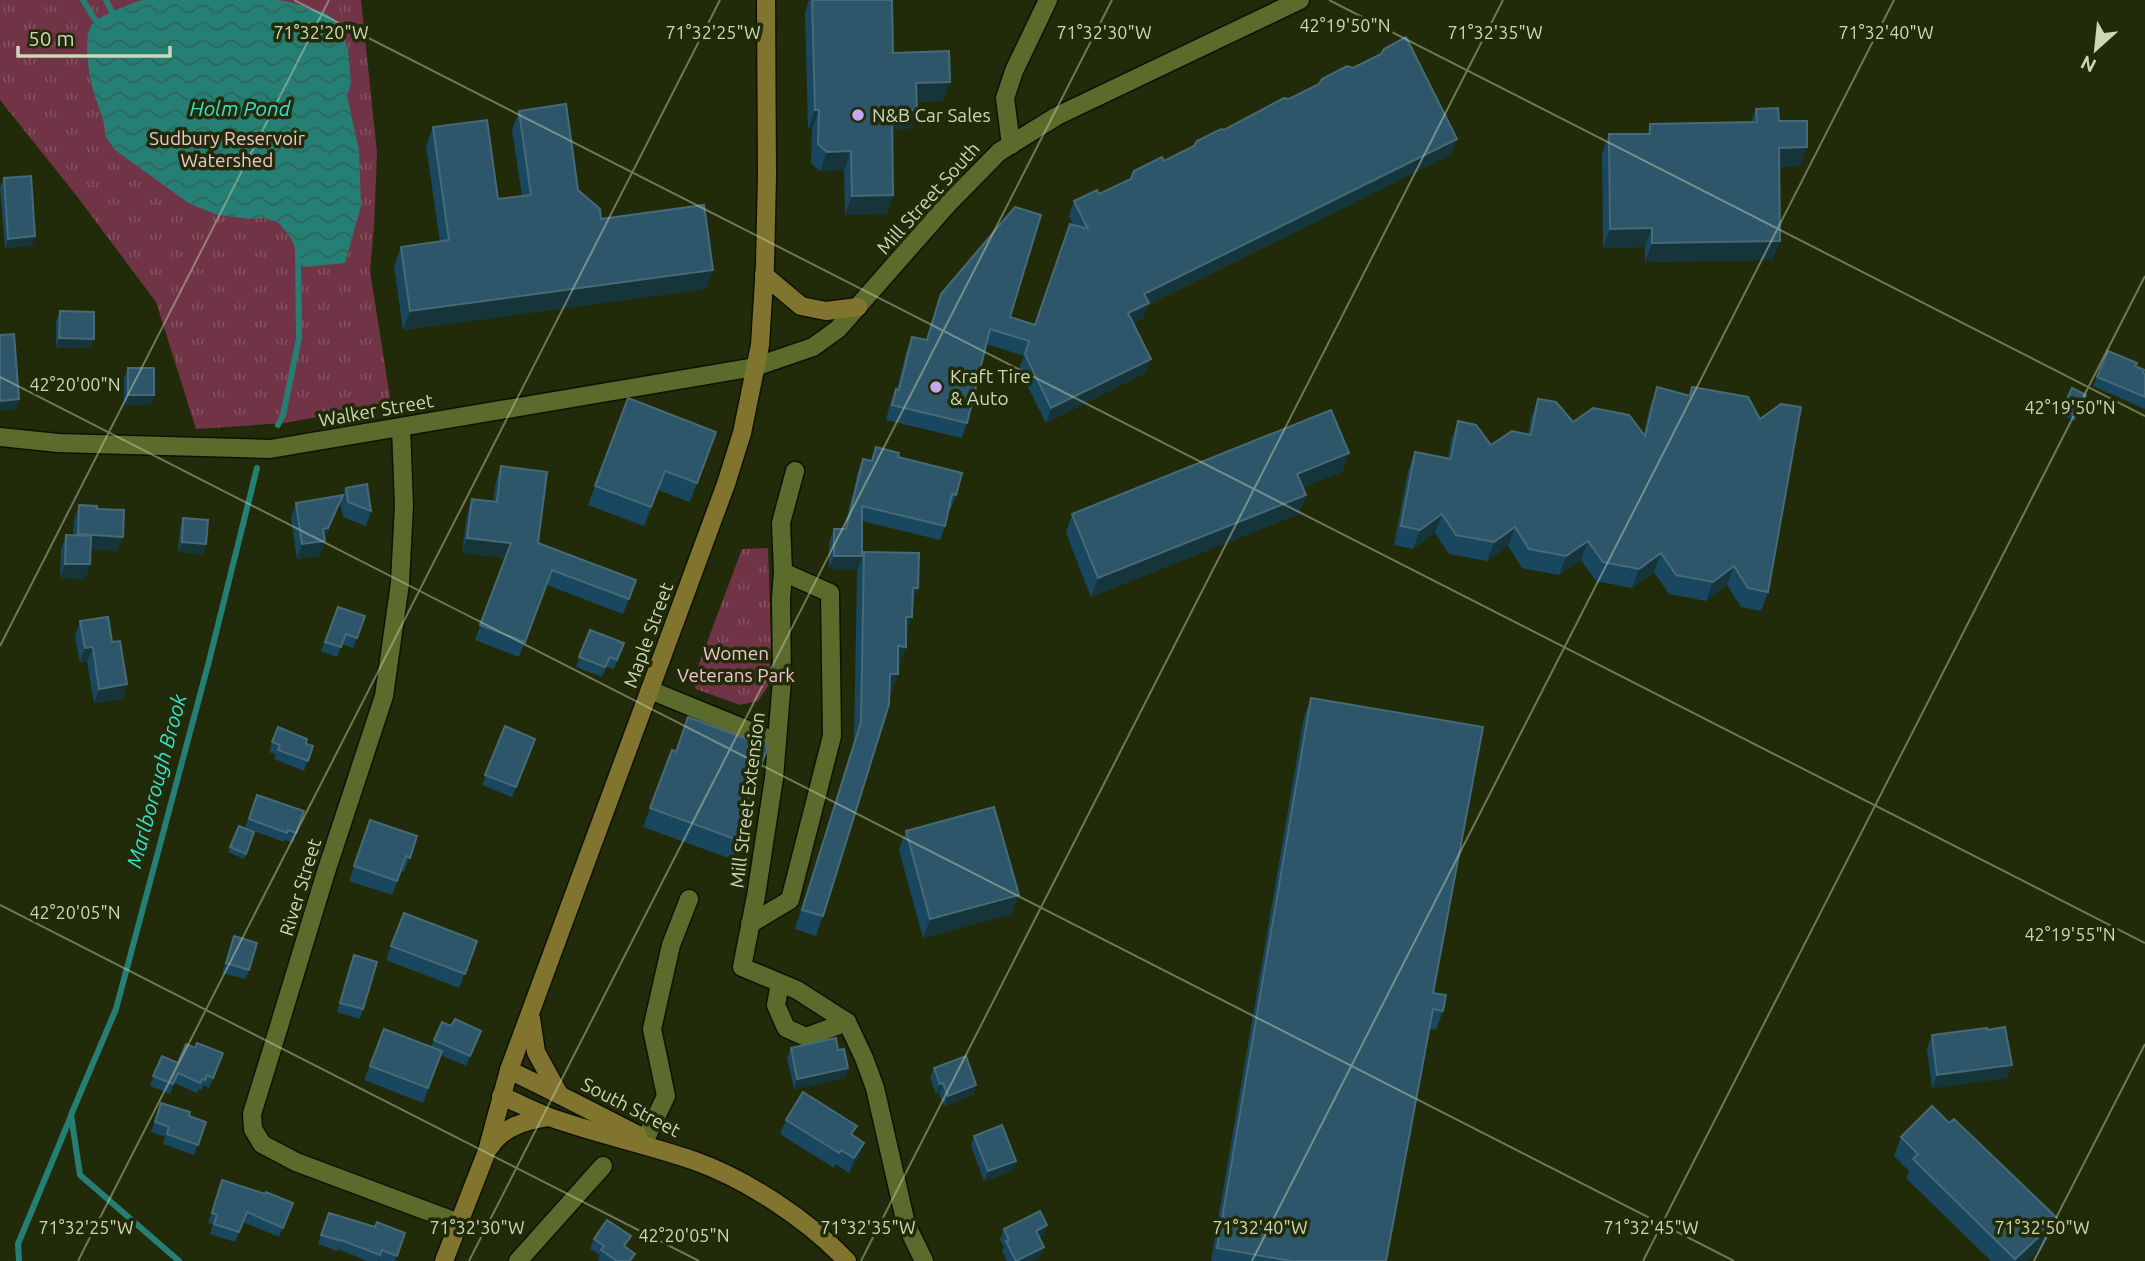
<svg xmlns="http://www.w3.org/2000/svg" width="2145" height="1261" font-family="Ubuntu,sans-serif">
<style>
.grass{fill:url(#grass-tufts)}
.water{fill:url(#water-waves)}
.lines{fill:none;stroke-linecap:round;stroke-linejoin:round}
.stream{stroke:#267f74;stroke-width:6}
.minor-casing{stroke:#0d1202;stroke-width:21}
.tertiary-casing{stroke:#0d1202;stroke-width:21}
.secondary-casing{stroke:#0d1202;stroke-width:21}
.minor{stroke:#5a6b2b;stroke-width:18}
.tertiary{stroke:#5a6b2b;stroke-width:18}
.secondary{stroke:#80742e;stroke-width:18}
.wall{fill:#194760}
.shaded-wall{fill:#15353a}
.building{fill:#2d566a;stroke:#466a76;stroke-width:2}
.ticks{fill:none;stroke:#ccd7b6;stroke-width:2;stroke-opacity:0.45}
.poi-dot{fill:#c5a7f1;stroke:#222b09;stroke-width:2.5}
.labels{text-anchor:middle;stroke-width:7;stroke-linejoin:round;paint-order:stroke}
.poi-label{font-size:19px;fill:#ccd7b6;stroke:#222b09;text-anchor:start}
.park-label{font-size:19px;fill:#f1c3ce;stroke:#222b09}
.street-label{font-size:19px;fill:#ccd7b6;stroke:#222b09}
.water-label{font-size:21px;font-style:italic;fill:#38e1cc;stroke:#222b09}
.ticks-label{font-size:18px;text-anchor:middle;fill:#ccd7b6;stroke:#222b09;stroke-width:7;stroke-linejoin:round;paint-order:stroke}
</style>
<defs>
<pattern id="grass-tufts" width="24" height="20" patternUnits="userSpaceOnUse" patternTransform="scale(1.75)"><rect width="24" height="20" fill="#703446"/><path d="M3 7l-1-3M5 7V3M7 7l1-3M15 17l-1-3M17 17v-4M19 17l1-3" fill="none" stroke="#83515e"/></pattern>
<pattern id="water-waves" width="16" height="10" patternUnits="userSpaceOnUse" patternTransform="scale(1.75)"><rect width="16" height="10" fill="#267f74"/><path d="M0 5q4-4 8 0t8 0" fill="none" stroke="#2f665c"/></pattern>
</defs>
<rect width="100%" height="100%" fill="#222b09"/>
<g class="grass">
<path d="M0,0H361L377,153L374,226L370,271L391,404L284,423L196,429L156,302L76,195L0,100Z"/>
<path d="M768,548L771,643L768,686L758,701L740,705L696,689L693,680L742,549Z"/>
</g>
<path class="water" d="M143,0H276L290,2L327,14L338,23L348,49L351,83L347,96L359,150L361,206L345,263L303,267L291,238L279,223L265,218L249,219L218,215L190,204L115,150L105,136C106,121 98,107 94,93C89,79 82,34 93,23C102,15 131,3 143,0Z"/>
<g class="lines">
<g class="stream">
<path d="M83,0L94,18L102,26"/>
<path d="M106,0L115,18"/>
<path d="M278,425L283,415L299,338L298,248"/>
<path d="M19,1261L18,1244L71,1116"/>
<path d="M179,1261L80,1175L71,1115L116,1009L208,665L257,468"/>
</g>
<g class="minor-casing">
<g id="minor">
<path d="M1011,145L1005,98L1014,71L1048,0"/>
<path d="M401,428L404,505L400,583L384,696L326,872L269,1059L252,1114L253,1129L262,1144L296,1162L459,1223"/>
<path d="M795,471L781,523L783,572L781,599L782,680L774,778L756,896L742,967L797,990L847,1022L864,1058L875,1088L906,1224L924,1261"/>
<path d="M650,690L777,742"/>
<path d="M750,924L790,900L832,736L830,593L783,572"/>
<path d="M780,983L776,1005L786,1028L806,1037L847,1022"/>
<path d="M646,1138L666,1096L652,1029L671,945L689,899"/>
<path d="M518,1261L603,1166"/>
</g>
</g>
<g class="tertiary-casing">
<path id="tertiary" d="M0,437L58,443L270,449L755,367L813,347L838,329L947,205L999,152L1057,116L1300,0"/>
</g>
<g class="secondary-casing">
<g id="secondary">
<path d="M764,275L801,306L826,311L858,307"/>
<path d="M531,1018L536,1052L558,1092"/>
<path d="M509,1070C553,1091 595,1113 638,1135"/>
<path d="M501,1096C519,1103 537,1113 555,1119C601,1135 649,1145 695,1161C748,1180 808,1220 847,1261"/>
<path d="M490,1147C503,1126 526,1121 549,1117"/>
<path d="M444,1261L487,1151L509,1070L726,484L742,433L760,345L765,265L767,175L766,0"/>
</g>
</g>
<use href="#minor" class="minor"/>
<use href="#tertiary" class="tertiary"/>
<use href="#secondary" class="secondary"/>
</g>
<g class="wall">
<path d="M809,0H892L893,53L943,101L917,102V110L910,129H892L887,214L845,215L844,170L820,171L811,163L812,129H808L805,13Z"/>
<path d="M1756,109L1779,121L1800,166L1779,167L1773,260L1645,262V247L1603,248L1602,153L1609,134H1647L1650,124L1751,122Z"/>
<path d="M519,111L601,219L706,289L403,330L394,266L401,247L440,242L426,146L433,127L498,199L522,196L512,130Z"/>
<path d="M1452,154L1148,305L1143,318L1133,323L1145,373L1046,423L1019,369L1024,356L986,344L967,423L962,438L886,420L890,404L896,389H897L906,352L912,337L926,340L941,294L1035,325L1073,224L1069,216L1074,201L1099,194L1164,161Z"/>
<path d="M4,178L32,246L5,248L0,187Z"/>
<path d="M60,311L90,348H56V321Z"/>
<path d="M2135,366L2145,374V409L2093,386L2097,377Z"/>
<path d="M128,368L154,395L150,405H124V378Z"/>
<path d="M1657,387L1689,395L1692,387L1768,592L1761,611L1741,607L1727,585L1706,601L1669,594L1654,572L1632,588L1596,581L1581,560L1559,575L1522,568L1508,546L1487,561L1449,554L1435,533L1413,549L1394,545L1408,471L1415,452L1448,458L1451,440L1458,421L1491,445L1528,434L1531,418L1538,399L1573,422L1644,434L1650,406Z"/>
<path d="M2086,395L2075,421L2060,414L2062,409Z"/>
<path d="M628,398L716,432L690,502L658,490L644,526L588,505Z"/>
<path d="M876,447L898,457L956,495L951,509L949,508L945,526L940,540L862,521L857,570L829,569V543L834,529H844L858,472L863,459L871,460Z"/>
<path d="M1349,453L1342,472L1303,487L1306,495L1299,514L1091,597L1066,533L1072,514Z"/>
<path d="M501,466L538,543L636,580L623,614L547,585L519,657L475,640L506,558L462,553L467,514L472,499L493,502L496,481Z"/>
<path d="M346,488L371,511L366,526L343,517L340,502L325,539L320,556L297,559L291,518L296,503L343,495Z"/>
<path d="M79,505L97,509L123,537L117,551L91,549L90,564L85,579L60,578L61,550L66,535L73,536L74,520Z"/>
<path d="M183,518L206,544L203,554L178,552L180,528Z"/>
<path d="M864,552L918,588L913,603L912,617L906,634V647L899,666H898V674L891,693H890L823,916L816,936L795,929L854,741L857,571Z"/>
<path d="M338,607L365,616L353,648L342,644L337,657L321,651Z"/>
<path d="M80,621L112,642L127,684L122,699L94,703L87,661L80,663L75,636Z"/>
<path d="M590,630L624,643L614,669L606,667L602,677L576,667Z"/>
<path d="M1311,698L1433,993L1443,1011L1436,1030L1429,1029L1386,1261H1211L1304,717Z"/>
<path d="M505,726L535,739L512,797L482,785Z"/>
<path d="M278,727L306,744L313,746L304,771L274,759L276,755L269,752Z"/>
<path d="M672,750L742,816L752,820L737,861L643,827Z"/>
<path d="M257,795L304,811L293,843L285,840L284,842L245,828Z"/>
<path d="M370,820L417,836L404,872L401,871L392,895L349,881Z"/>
<path d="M239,826L254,832L244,859L228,852Z"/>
<path d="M906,831L1012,914L923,938L899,850Z"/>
<path d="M404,913L477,941L459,988L386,960Z"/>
<path d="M234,936L249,970L245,979L222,973Z"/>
<path d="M354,955L363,1009L360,1019L337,1012Z"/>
<path d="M442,1022L451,1026L481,1031L466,1066L441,1055L423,1103L364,1080L384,1029L431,1047Z"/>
<path d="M1932,1035L2007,1078L1932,1088L1927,1049Z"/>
<path d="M195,1048L223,1053L209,1088L204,1085L201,1090L199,1089L197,1093L174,1083L170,1094L150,1086L162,1056L178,1063Z"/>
<path d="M791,1048L838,1050L848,1068L845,1078L794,1089L787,1058Z"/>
<path d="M934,1068L976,1085L973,1095L944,1106L939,1093L936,1094L930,1078Z"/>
<path d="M161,1103L189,1116L206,1122L194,1155L163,1144L165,1137L151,1132Z"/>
<path d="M786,1120L853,1136L859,1157L849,1173L836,1164L834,1168L780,1134Z"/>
<path d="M1949,1123L2051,1238L2027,1261H1991L1906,1178L1909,1171L1894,1156L1901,1137Z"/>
<path d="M974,1136L1016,1161L1013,1171L984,1181L971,1146Z"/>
<path d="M222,1180L293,1203L279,1237L243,1222L235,1242L210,1234L213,1224L208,1223Z"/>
<path d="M329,1213L375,1227L405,1233L395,1261H381L378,1260V1261H367L338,1249L337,1251L318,1244Z"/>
<path d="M1004,1229L1044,1235L1039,1238L1044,1247L1040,1257L1032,1261H1007L1002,1251L1004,1247L1000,1239Z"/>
<path d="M594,1239L626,1247L635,1254L632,1261H599L598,1260L600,1255L590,1249Z"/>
</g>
<g class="shaded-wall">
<path d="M950,82L943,101L909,102L916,83Z"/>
<path d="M815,110H819L812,129H808Z"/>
<path d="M917,110L910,129L885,130L892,111Z"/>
<path d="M1457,139L1452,154L1148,305L1143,318L1123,328L1128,313L1144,294Z"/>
<path d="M1807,147L1800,166L1772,167L1779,148Z"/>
<path d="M851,151L844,170L820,171L827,152Z"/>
<path d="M893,195L887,214L845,215L852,196Z"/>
<path d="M1652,228L1645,247L1603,248L1610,229Z"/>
<path d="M35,236L32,246L5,248L8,239Z"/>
<path d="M1780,241L1773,260L1645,262L1652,243Z"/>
<path d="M713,270L706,289L403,330L410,311Z"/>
<path d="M59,338L94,339L90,348H56Z"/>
<path d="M1151,359L1145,373L1046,423L1051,408Z"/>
<path d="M128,395H154L150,405H124Z"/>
<path d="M19,399L16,409L0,411V401Z"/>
<path d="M1349,453L1342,472L1290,493L1297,474Z"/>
<path d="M343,495L324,541H325L320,556L297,559L302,544L323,529Z"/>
<path d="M1306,495L1299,514L1091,597L1098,578Z"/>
<path d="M1442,514L1435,533L1413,549L1420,530Z"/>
<path d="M1515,527L1508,546L1487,561L1494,542Z"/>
<path d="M78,534L123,537L117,551L73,548Z"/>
<path d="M467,538L511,543L506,558L462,553Z"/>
<path d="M1588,541L1581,560L1559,575L1566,556Z"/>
<path d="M182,542L206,544L203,554L178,552Z"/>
<path d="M1661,553L1654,572L1632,588L1639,569Z"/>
<path d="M834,556H862L857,570L829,569Z"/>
<path d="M65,564H90L85,579L60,578Z"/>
<path d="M1734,566L1727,585L1706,601L1713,582Z"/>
<path d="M913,588H918L911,608Z"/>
<path d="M906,617H912L905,636Z"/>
<path d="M898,646L906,647L899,666L891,665Z"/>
<path d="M93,647L87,661L80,663L85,648Z"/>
<path d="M890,674H898L891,693H883Z"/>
<path d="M127,684L122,699L94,703L99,689Z"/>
<path d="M1019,895L1012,914L923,938L930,919Z"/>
<path d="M2012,1065L2007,1078L1932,1088L1937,1075Z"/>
<path d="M848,1068L845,1078L794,1089L797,1079Z"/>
<path d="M943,1083L939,1093L936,1094L940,1084Z"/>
<path d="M976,1085L973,1095L944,1106L948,1096Z"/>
<path d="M864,1143L859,1157L849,1173L854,1158Z"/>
<path d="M1016,1161L1013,1171L984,1181L988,1171Z"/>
<path d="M2058,1219L2051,1238L2027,1261H2015Z"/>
<path d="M1047,1225L1044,1235L1032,1241L1036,1231Z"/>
<path d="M1044,1247L1040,1257L1032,1261H1016Z"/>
</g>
<g class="building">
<path d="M812,0H892L893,53L949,51L950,82L916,83L917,110L892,111L893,195L852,196L851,151L827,152L818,144L819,110H815Z"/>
<path d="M1406,37L1457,139L1144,294L1149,303L1128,313L1151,359L1051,408L1025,354L1029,341L990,329L967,423L892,405L896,389L899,390L912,337L927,340L941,294L1015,207L1041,215L1010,317L1035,325L1070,224L1088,229L1074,201L1097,190L1099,194L1131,179L1134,171L1162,157L1164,161L1194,146L1197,141L1221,129L1224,130L1284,98L1289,99L1319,84L1322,79L1347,66L1353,68L1381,54L1384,49Z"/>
<path d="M566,104L578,190L600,209L601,219L704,205L713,270L410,311L401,247L449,240L433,127L487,120L498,199L531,195L519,111Z"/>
<path d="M1778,108L1779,121H1807V147L1779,148L1780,241L1652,243V228L1610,229L1609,134H1650V124L1757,122L1756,109Z"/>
<path d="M31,176L35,236L8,239L4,178Z"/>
<path d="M60,311L94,312V339L59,338Z"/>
<path d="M14,334L19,399L0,401V335Z"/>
<path d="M2108,351L2137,363L2135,366L2144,370L2143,373L2145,374V397L2097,377Z"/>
<rect x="128" y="368" width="26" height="27"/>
<path d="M1657,387L1690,396L1692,387L1748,397L1760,419L1781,404L1801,407L1768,592L1748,588L1734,566L1713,582L1676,575L1661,553L1639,569L1603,562L1588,541L1566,556L1529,549L1515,527L1494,542L1456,535L1442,514L1420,530L1401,526L1415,452L1451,459L1458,421L1476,425L1491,445L1512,431L1531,435L1538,399L1556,402L1573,422L1593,408L1629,415L1645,436Z"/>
<path d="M2072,388L2086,395L2077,416L2062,409Z"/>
<path d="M628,398L716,432L697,483L665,471L651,507L595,486Z"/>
<path d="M1331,410L1349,453L1297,474L1306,495L1098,578L1072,514Z"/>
<path d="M876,447L899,453L898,457L962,473L956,495L952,494L945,526L862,506V556H834V529H846L863,459L872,461Z"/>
<path d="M501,466L547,472L538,543L636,580L629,599L552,570L525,642L480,625L511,543L467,538L472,499L497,502Z"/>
<path d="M367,484L371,511L348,502L346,488Z"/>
<path d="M343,495L328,528L323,529L325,541L302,544L296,503Z"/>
<path d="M79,505L97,506V509L124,510L123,537L78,534Z"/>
<path d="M183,518L208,520L206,544L182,542Z"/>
<path d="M66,535L91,536L90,564H65Z"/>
<path d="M864,552L919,553L918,588H913L912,617H906V647L898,646V674H890L889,704L823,916L802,910L861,722Z"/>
<path d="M338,607L365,616L357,638L346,634L341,647L325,642Z"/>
<path d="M108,617L112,642L120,641L127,684L99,689L93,647L85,648L80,621Z"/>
<path d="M590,630L624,643L617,660L610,657L605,667L579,657Z"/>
<path d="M1311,698L1483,727L1433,993L1446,995L1443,1011L1433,1009L1386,1261H1291L1217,1248Z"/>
<path d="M688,717L768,747L742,816L752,820L743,842L650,808L672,750L676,752Z"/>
<path d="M505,726L535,739L516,787L485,775Z"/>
<path d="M278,727L307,739L306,744L313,746L308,761L278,750L280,745L272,742Z"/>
<path d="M257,795L304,811L296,833L288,830L287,833L249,819Z"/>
<path d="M994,807L1019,895L930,919L906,831Z"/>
<path d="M370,820L417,836L410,858L406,856L397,881L354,866Z"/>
<path d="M239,826L254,832L246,854L230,847Z"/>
<path d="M404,913L477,941L465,974L391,946Z"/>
<path d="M234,936L257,943L249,970L226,963Z"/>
<path d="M354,955L377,962L363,1009L340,1003Z"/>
<path d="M455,1019L481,1031L470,1056L434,1040L442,1022L451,1026Z"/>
<path d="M2005,1027L2012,1065L1937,1075L1932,1035L1987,1028V1030Z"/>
<path d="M384,1029L442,1051L428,1088L370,1066Z"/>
<path d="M836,1038L838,1050L844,1049L848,1068L797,1079L791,1048Z"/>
<path d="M197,1043L223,1053L213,1078L207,1075L205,1080L202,1079L200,1083L178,1073L173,1084L153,1076L162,1056L178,1063L186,1044L195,1048Z"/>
<path d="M966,1056L976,1085L948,1096L943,1083L940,1084L934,1068Z"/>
<path d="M803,1092L857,1126L851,1134L864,1143L854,1158L841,1150L839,1153L786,1120Z"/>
<path d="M161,1103L190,1112L189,1116L206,1122L198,1145L167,1134L169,1127L155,1122Z"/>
<path d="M1932,1106L1949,1123L1954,1119L2058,1219L2015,1259L1913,1159L1918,1154L1901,1137Z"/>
<path d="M1002,1125L1016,1161L988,1171L974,1136Z"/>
<path d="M222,1180L265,1194L266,1192L293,1203L283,1228L247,1212L239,1232L214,1224L217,1215L212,1213Z"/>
<path d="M1040,1211L1047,1225L1036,1231L1044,1247L1016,1261L1006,1241L1009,1240L1004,1229Z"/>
<path d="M329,1213L375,1227L377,1222L405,1233L397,1256L382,1250L380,1255L341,1240V1241L321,1235Z"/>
<path d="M607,1220L631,1236L624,1246L635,1254L629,1261H617L601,1250L604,1246L594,1239Z"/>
</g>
<path class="ticks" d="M294,0L2145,943M1329,0L2145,416M0,377L1734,1261M0,646L329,0M0,905L699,1261M78,1261L720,0M469,1261L1112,0M861,1261L1503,0M1252,1261L1894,0M1643,1261L2145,276M2034,1261L2145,1044"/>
<g class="poi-dot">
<circle cx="858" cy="115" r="7"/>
<circle cx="936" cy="387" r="7"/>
</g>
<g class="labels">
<g class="poi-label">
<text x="872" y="122">N&amp;B Car Sales</text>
<text x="950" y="383">Kraft Tire<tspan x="950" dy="22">&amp; Auto</tspan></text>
</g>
<g class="park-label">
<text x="227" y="145">Sudbury Reservoir<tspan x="227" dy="22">Watershed</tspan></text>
<text x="736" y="660">Women<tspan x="736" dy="22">Veterans Park</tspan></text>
</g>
<g class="street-label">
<text transform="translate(928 198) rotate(-48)" y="7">Mill Street South</text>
<text transform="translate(376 410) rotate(-10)" y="7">Walker Street</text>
<text transform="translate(648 635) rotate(-70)" y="7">Maple Street</text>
<text transform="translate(747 800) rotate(-83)" y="7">Mill Street Extension</text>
<text transform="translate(300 887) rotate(-73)" y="7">River Street</text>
<text transform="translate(631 1107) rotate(27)" y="7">South Street</text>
</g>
<g class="water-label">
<text x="240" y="116">Holm Pond</text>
<text transform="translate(157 781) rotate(-75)" y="7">Marlborough Brook</text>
</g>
</g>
<g class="ticks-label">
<text x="1345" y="32">42°19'50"N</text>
<text x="321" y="39">71°32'20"W</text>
<text x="713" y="39">71°32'25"W</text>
<text x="1104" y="39">71°32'30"W</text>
<text x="1495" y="39">71°32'35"W</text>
<text x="1886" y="39">71°32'40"W</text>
<text x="75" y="391">42°20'00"N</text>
<text x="2070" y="414">42°19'50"N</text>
<text x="75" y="919">42°20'05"N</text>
<text x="2070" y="941">42°19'55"N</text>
<text x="86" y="1234">71°32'25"W</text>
<text x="477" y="1234">71°32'30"W</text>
<text x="868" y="1234">71°32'35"W</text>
<text x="1260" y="1234">71°32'40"W</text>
<text x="1651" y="1234">71°32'45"W</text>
<text x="2042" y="1234">71°32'50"W</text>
<text x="684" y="1242">42°20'05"N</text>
</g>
<g transform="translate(2096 49) rotate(207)" stroke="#222b09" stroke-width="5" paint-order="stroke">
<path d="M0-5L12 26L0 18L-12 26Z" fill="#ccd7b6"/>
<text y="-10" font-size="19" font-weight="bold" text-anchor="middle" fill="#ccd7b6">N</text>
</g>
<path d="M18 46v10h152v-10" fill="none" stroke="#ccd7b6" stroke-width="3.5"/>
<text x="28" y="46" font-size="21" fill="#ccd7b6" stroke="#222b09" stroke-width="5" paint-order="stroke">50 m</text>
</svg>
